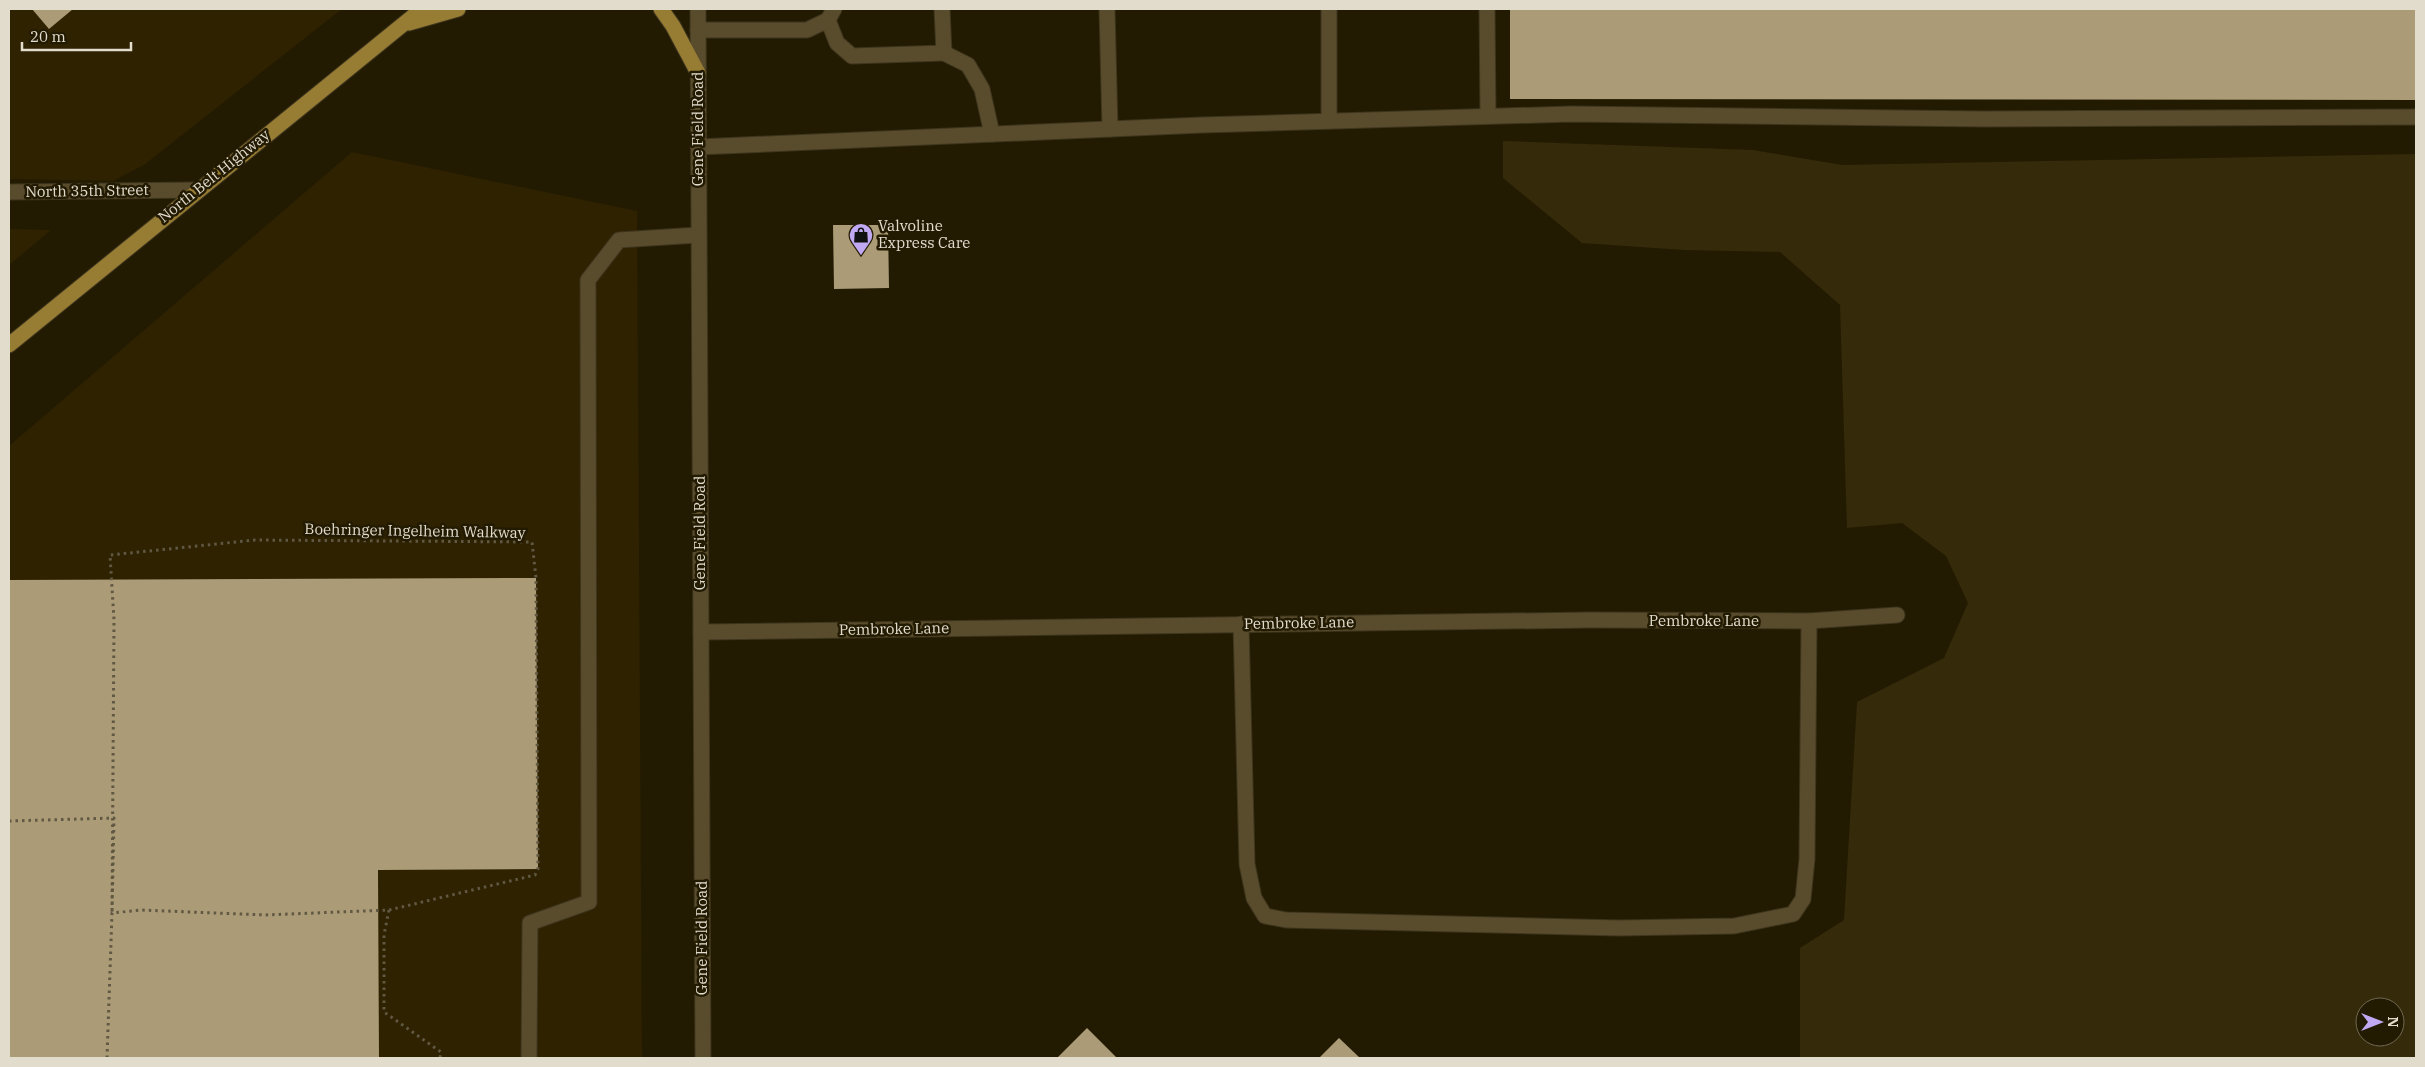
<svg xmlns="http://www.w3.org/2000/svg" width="2425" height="1067" font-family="'IBM Plex Serif',serif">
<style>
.built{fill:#2e2201}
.green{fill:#352a09;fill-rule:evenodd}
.building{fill:#ab9c77}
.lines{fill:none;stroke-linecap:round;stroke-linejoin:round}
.service-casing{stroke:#3e351e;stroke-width:17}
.minor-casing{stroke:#3e351e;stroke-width:17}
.tertiary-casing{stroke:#3e351e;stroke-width:17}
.primary-casing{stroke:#3e351e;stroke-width:17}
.path{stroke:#605843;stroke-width:3;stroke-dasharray:2.5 4;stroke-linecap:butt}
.service{stroke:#594c2c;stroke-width:15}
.minor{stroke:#594c2c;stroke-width:15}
.tertiary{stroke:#594c2c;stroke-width:15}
.primary{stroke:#977c33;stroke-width:15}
.labels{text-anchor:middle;stroke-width:5;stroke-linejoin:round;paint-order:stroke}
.street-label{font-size:15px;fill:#e2dccd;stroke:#231a02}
.poi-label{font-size:15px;fill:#e2dccd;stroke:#231a02;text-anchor:start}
</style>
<rect width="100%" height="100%" fill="#231a02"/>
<g class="built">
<path d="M9,9H342L144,165L113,181L9,179Z"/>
<path d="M352,152L637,211L642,1058H9V446Z"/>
<path d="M9,229L51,230L9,265Z"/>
</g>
<path class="green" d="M1503,141L1753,150L1842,165L2416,154V1058H1800V948L1844,920L1857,702L1944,658L1968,603L1946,556L1902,523L1847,528L1840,305L1780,252L1684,250L1582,243L1503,178ZM2365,1007H2395V1037H2365Z"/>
<g class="building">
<path d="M32,9H73L49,29Z"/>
<path d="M1510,9H2416V100L1510,99Z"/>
<path d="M833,225H888L889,288L834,289Z"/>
<path d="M536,578L538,869L378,870L379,1058H9V580Z"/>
<path d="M1087,1028L1117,1058H1057Z"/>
<path d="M1339,1038L1360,1058H1319Z"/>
</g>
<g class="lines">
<g class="service-casing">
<g id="service">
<path d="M1107,9L1110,129"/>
<path d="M1329,9V121"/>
<path d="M1487,9L1488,116"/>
<path d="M828,20L837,43L852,56L944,53L942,9"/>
<path d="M698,30H807L828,20L834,9"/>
<path d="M944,53L968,65L982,89L992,134"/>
<path d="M698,147L1202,125L1571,114L1984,119L2416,117"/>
<path d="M1241,624L1247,864L1254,898L1265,916L1286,920L1619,928L1734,926L1793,914L1803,899L1807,859L1809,621"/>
<path d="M529,1058L530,923L589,902L588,280L619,240L698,235"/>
</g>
</g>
<g class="minor-casing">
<g id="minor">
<path d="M9,192L196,190"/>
<path d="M701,632L1590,620L1809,621L1897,615"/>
</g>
</g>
<g class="tertiary-casing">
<path id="tertiary" d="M698,9L703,1058"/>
</g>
<g class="primary-casing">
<g id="primary">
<path d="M661,9L673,26L698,73"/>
<path d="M409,23L458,9"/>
<path d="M9,345L422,9"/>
</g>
</g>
<g class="path">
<path d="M9,821L114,818L112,913L114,620L110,555L255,540L532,542L536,578L538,869L535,875L389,910L265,915L141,910L112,913L107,1058"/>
<path d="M389,910L384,935V1012L441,1052L440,1058"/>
</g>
<use href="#service" class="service"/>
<use href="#minor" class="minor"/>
<use href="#tertiary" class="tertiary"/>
<use href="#primary" class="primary"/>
</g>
<defs>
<g id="shop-pin" transform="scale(1.25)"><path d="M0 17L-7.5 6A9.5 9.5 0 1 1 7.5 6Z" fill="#c1a8f3" stroke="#231a02"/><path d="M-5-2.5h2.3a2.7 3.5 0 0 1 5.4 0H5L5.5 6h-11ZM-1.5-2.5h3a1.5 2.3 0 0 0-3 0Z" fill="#111"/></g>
</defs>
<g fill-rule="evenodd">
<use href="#shop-pin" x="861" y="235"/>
</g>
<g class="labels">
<g class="street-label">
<text transform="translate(698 129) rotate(-90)" y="5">Gene Field Road</text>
<text transform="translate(214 176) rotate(-39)" y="5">North Belt Highway</text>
<text transform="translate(87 191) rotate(-1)" y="5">North 35th Street</text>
<text transform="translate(415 531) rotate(1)" y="5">Boehringer Ingelheim Walkway</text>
<text transform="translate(700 533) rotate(-90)" y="5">Gene Field Road</text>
<text x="1704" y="626">Pembroke Lane</text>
<text transform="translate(1299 623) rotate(-1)" y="5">Pembroke Lane</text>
<text transform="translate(894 629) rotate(-1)" y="5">Pembroke Lane</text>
<text transform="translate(702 938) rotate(-90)" y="5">Gene Field Road</text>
</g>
<g class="poi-label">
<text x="878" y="231">Valvoline<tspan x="878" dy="17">Express Care</tspan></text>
</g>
</g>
<rect width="2425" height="1067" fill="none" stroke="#e2dccd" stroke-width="20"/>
<g transform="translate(2380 1022) rotate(90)"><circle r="24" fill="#231a02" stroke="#6f6853"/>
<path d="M0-4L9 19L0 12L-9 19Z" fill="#c1a8f3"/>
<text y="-8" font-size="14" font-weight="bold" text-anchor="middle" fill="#e2dccd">N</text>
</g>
<path d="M22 42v8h109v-8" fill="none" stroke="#e2dccd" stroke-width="2.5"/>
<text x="30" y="42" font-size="15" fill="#e2dccd" stroke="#231a02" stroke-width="4" paint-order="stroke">20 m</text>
</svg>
